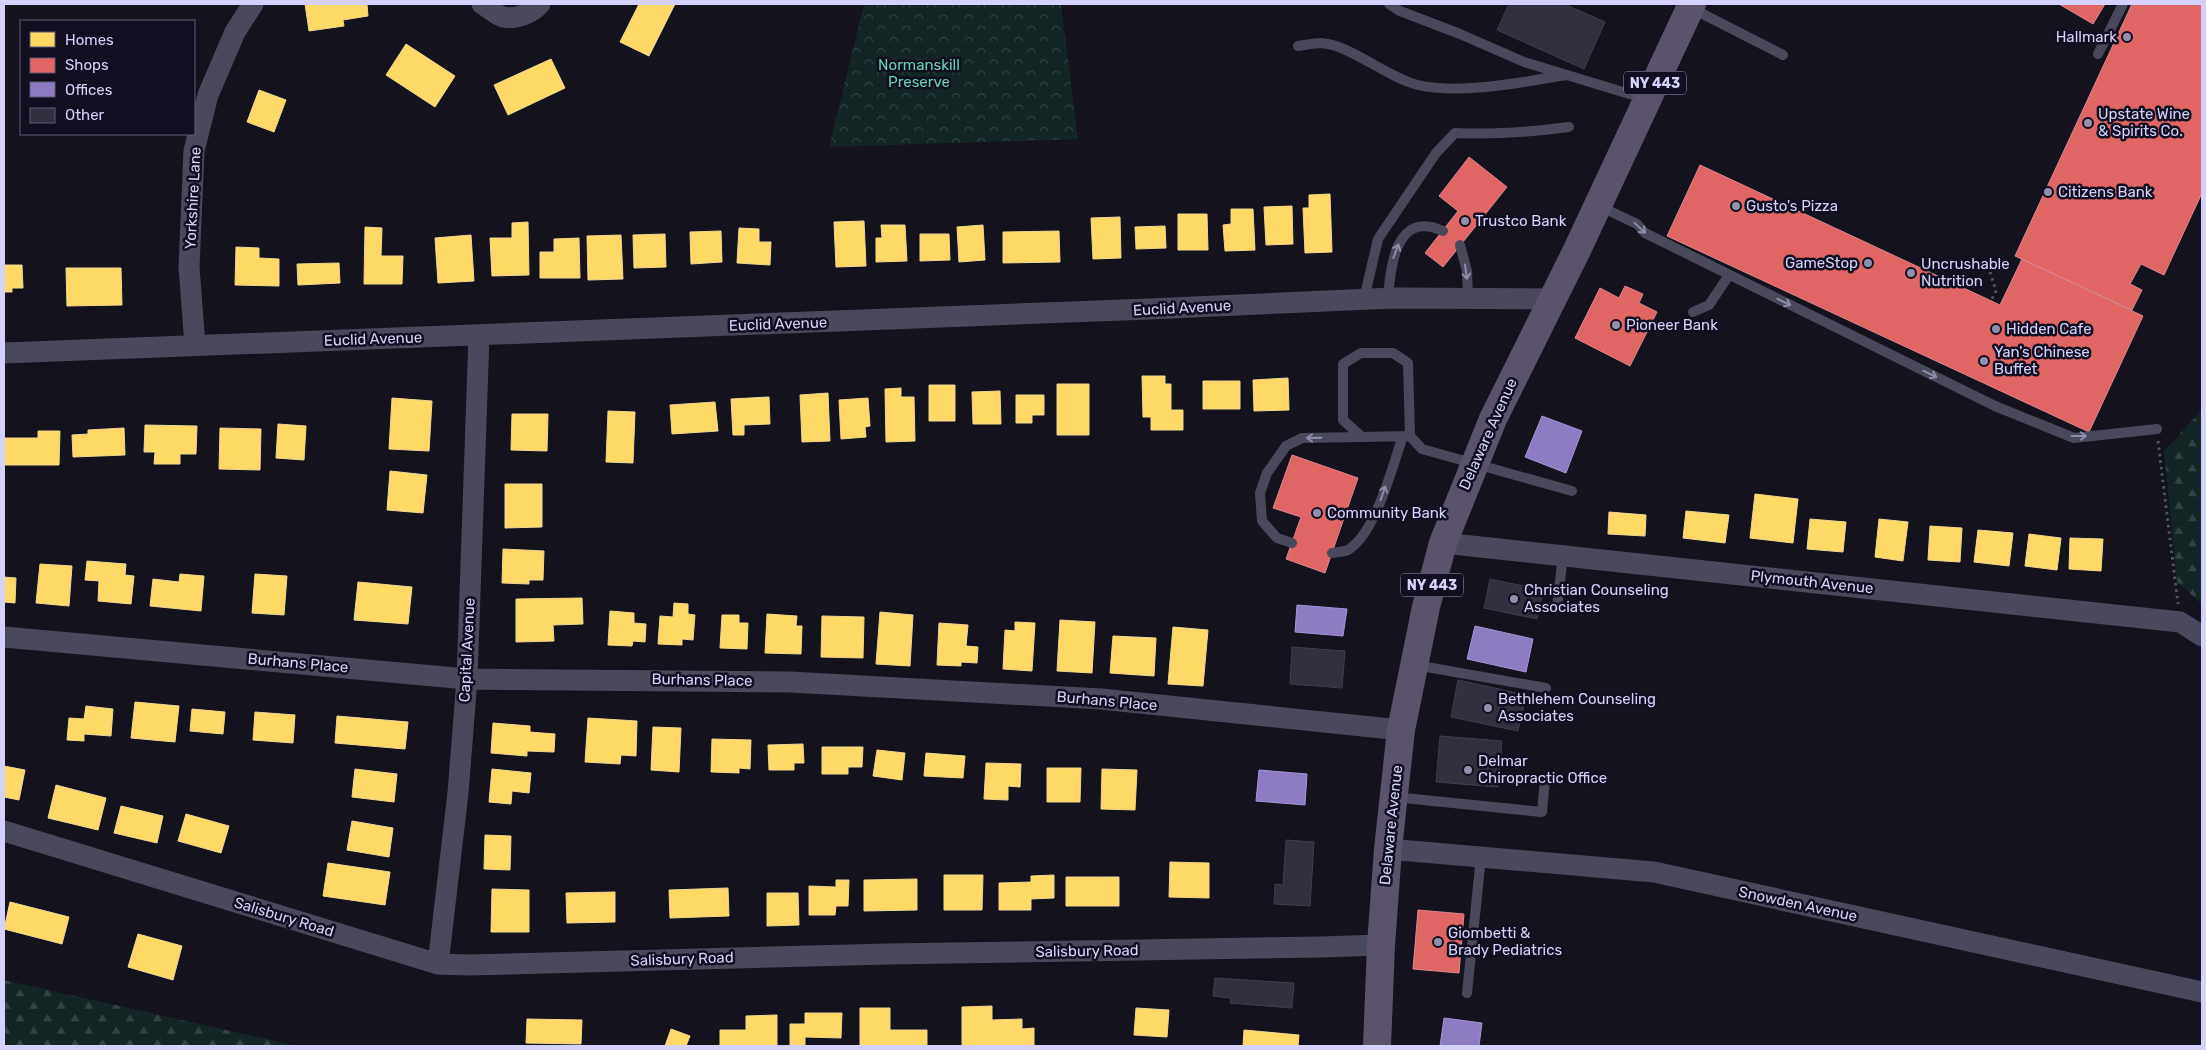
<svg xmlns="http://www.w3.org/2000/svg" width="2206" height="1050" font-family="Rubik,sans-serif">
<defs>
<pattern id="forest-firs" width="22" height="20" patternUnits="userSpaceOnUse" patternTransform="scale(1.25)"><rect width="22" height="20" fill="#132525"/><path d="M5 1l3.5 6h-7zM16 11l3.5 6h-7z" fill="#344446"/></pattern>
<pattern id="park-crowns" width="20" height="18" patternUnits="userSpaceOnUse" patternTransform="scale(1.25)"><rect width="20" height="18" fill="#132525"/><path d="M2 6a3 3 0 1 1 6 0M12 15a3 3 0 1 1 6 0" fill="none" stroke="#344446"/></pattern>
</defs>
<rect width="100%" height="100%" fill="#14121c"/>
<path fill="url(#forest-firs)" d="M 2202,410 L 2202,604 L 2177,582 L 2164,451 Z
M 4,980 L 297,1046 L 4,1046 Z"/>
<path fill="url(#park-crowns)" d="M 864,4 L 1061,4 L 1078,139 L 829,147 Z"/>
<path fill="#ffd966" stroke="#f2d792" d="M 305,4 L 367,4 L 368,16 L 343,20 L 344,26 L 309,31 Z
M 639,4 L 675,4 L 649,56 L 620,42 Z
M 406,44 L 455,76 L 435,107 L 386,75 Z
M 551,59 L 565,88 L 508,115 L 494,85 Z
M 259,90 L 286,100 L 274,132 L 247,122 Z
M 1330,194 L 1332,252 L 1305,253 L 1303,208 L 1309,208 L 1309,195 Z
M 1292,206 L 1293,244 L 1266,245 L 1264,207 Z
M 1231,209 L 1253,209 L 1255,250 L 1225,251 L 1223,225 L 1231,224 Z
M 1178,214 L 1207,214 L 1208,250 L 1178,250 Z
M 1120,217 L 1121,258 L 1093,259 L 1091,218 Z
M 864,221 L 866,266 L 836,267 L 834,222 Z
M 528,222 L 529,275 L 492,276 L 490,238 L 512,238 L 512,223 Z
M 881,225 L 905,225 L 907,261 L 876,262 L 876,238 L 882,238 Z
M 983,225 L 985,260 L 959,262 L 957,227 Z
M 1165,226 L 1166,248 L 1136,249 L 1135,227 Z
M 365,227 L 382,228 L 381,256 L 403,256 L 402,284 L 364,284 Z
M 739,228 L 759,229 L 759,242 L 771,242 L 770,265 L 737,263 Z
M 721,231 L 722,262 L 691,264 L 690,232 Z
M 1059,231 L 1060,262 L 1003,263 L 1003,232 Z
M 665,234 L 666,267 L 634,268 L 633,235 Z
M 920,234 L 949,234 L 950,260 L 920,261 Z
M 471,235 L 474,281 L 438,283 L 435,238 Z
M 621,235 L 623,279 L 588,280 L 587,236 Z
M 579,238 L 580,278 L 540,278 L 540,252 L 554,252 L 554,239 Z
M 236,247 L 259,248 L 259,258 L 279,259 L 279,286 L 235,285 Z
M 339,263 L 340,283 L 298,285 L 297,264 Z
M 5,265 L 22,265 L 23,288 L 12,288 L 12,292 L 4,292 Z
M 66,268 L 121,268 L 122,305 L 67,306 Z
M 1142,376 L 1165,376 L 1165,384 L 1171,384 L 1171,410 L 1183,410 L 1183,430 L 1151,430 L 1151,417 L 1143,417 Z
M 1288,378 L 1289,410 L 1254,411 L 1253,380 Z
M 1203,381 L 1240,381 L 1240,409 L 1203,409 Z
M 1057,384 L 1089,384 L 1089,435 L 1057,435 Z
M 929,385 L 955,385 L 955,421 L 929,421 Z
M 901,388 L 901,397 L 914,397 L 915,441 L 886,442 L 885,389 Z
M 1000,391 L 1001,424 L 973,424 L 972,392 Z
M 828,393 L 830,441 L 802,442 L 800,395 Z
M 1016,395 L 1044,395 L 1044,415 L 1032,415 L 1032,423 L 1016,423 Z
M 769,397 L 770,424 L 744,425 L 744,435 L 733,435 L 731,399 Z
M 392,398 L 432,401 L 429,451 L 389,449 Z
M 868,398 L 870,426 L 865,427 L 866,437 L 841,439 L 839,400 Z
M 715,402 L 718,431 L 672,434 L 670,405 Z
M 608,411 L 635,412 L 633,463 L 606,462 Z
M 512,414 L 548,414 L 547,451 L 511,450 Z
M 278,424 L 306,426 L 304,460 L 276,458 Z
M 145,425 L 197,426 L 196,454 L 180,454 L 180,464 L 154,464 L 155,452 L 144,452 Z
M 124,428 L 125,455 L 73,457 L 72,435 L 88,434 L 88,430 Z
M 220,428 L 261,429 L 260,470 L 219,469 Z
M 38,431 L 60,431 L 59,465 L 4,465 L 4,438 L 38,438 Z
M 390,471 L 427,475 L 423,513 L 387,510 Z
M 505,484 L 542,484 L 542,527 L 505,528 Z
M 1755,494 L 1798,499 L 1793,543 L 1750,538 Z
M 1686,511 L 1729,515 L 1725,543 L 1683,538 Z
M 1609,512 L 1646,515 L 1645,536 L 1608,534 Z
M 1810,519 L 1846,522 L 1843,552 L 1807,549 Z
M 1879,519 L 1908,522 L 1903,561 L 1875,557 Z
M 1930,526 L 1962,528 L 1960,562 L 1928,560 Z
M 1978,530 L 2013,533 L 2009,566 L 1974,562 Z
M 2029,534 L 2061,538 L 2057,570 L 2025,566 Z
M 2070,538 L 2103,539 L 2101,571 L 2069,569 Z
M 503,549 L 544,551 L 543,580 L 529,580 L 529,584 L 502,583 Z
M 87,561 L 126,564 L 125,575 L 134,576 L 131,604 L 98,601 L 99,581 L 85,580 Z
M 40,564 L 72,566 L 69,606 L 36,603 Z
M 4,568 L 4,577 L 16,578 L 15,603 L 4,602 Z
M 180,574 L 204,576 L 201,611 L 150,606 L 153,579 L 179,582 Z
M 255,574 L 287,576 L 284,615 L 252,613 Z
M 358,582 L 412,587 L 408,624 L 354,620 Z
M 582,598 L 583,624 L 553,625 L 554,641 L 516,642 L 516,599 Z
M 674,603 L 688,604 L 688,614 L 695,615 L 693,640 L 682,639 L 682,645 L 658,644 L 660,616 L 673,617 Z
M 610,611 L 634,613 L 634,623 L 646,624 L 645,642 L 633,641 L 632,646 L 608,645 Z
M 880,612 L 913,615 L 910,666 L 876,664 Z
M 767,614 L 797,616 L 796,626 L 802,626 L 801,654 L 765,653 Z
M 722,615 L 739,615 L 739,623 L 748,623 L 747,649 L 720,648 Z
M 822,616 L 864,617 L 863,658 L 821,657 Z
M 1060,620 L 1095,622 L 1092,673 L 1057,671 Z
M 1015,622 L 1035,623 L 1032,671 L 1003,669 L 1005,630 L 1015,631 Z
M 939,623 L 968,625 L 966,646 L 978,647 L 977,663 L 961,662 L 961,666 L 937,665 Z
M 1173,627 L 1208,630 L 1203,686 L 1168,684 Z
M 1113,636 L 1156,638 L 1154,676 L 1110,673 Z
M 135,702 L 179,706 L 175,742 L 131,738 Z
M 86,706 L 113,709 L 111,736 L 84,734 L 84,741 L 67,740 L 69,718 L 84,719 Z
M 192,709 L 225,712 L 223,734 L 190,731 Z
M 255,712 L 295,715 L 293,743 L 253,740 Z
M 337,716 L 408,722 L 405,749 L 335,743 Z
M 588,718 L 637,721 L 636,756 L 621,755 L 620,764 L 585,762 Z
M 493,723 L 530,726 L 530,732 L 555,734 L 554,752 L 527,751 L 527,756 L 491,753 Z
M 653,727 L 681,728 L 679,772 L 651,770 Z
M 712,739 L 751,740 L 750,769 L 739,768 L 739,773 L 711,772 Z
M 803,744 L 804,763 L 794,763 L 794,770 L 769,770 L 768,745 Z
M 822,747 L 863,747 L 862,767 L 848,767 L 848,774 L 822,774 Z
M 877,750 L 905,753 L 902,780 L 873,776 Z
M 926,753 L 965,756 L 963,778 L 924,776 Z
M 986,763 L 1021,764 L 1020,787 L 1008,786 L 1008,800 L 984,799 Z
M 4,766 L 25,770 L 19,800 L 4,797 Z
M 1047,768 L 1081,768 L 1080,802 L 1047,802 Z
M 355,769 L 397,774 L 394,802 L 352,797 Z
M 492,769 L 531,773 L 529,793 L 512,791 L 511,804 L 489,802 Z
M 1102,769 L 1137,770 L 1135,810 L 1101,809 Z
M 56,785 L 106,798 L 98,830 L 48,818 Z
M 121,806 L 163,816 L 157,843 L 114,833 Z
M 186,814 L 229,826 L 221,853 L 178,841 Z
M 352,821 L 393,828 L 389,857 L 347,850 Z
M 485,835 L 511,836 L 510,870 L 484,869 Z
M 1170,862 L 1209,863 L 1209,898 L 1169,897 Z
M 328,863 L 390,872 L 385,905 L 323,896 Z
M 944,875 L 983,875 L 982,910 L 944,910 Z
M 1054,875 L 1054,898 L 1031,899 L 1031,910 L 999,910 L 999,883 L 1031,882 L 1031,876 Z
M 1066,877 L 1119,877 L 1119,906 L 1066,906 Z
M 917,879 L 917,910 L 864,911 L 864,880 Z
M 836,880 L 849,880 L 848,906 L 836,906 L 835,915 L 809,915 L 809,886 L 836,887 Z
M 728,888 L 729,916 L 670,918 L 669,890 Z
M 492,889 L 529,890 L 529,932 L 491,932 Z
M 615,892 L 615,922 L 567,923 L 566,893 Z
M 767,893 L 798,893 L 799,925 L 767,926 Z
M 10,902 L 69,917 L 62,944 L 4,929 Z
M 138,934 L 182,946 L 173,980 L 128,967 Z
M 992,1006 L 992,1020 L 1022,1019 L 1022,1029 L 1034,1028 L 1034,1046 L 962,1046 L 962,1007 Z
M 860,1008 L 890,1008 L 890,1030 L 927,1030 L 927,1046 L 860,1046 Z
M 1136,1008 L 1169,1010 L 1167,1037 L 1134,1035 Z
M 805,1013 L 842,1013 L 841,1038 L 805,1037 L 805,1046 L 790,1046 L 790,1024 L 805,1024 Z
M 777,1015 L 777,1046 L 720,1046 L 720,1030 L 746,1030 L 746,1016 Z
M 527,1019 L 582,1020 L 581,1044 L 526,1043 Z
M 671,1029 L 690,1036 L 686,1046 L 665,1046 Z
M 1244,1030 L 1299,1035 L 1298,1046 L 1243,1046 Z"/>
<path fill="#e06666" stroke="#dc8692" d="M 2059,4 L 2105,4 L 2093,24 Z
M 2132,4 L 2202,4 L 2202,193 L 2164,275 L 2141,264 L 2130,284 L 2142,290 L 2132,310 L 2015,256 Z
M 1469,157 L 1507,187 L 1443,267 L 1425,253 L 1458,211 L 1439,196 Z
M 1700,165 L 2000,305 L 2022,259 L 2143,316 L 2089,432 L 1667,236 Z
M 1625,286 L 1643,294 L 1639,303 L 1657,312 L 1630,366 L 1575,338 L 1600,288 L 1619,298 Z
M 1292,455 L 1358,478 L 1325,573 L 1286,559 L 1301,517 L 1273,508 Z
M 1418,910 L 1464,914 L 1459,973 L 1413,969 Z"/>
<path fill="#8e7cc3" stroke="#a396d4" d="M 1542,416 L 1582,431 L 1566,473 L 1525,457 Z
M 1297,605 L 1347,609 L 1343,636 L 1295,632 Z
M 1475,626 L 1533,639 L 1526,672 L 1467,659 Z
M 1259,770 L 1307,774 L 1305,805 L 1256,801 Z
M 1444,1018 L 1482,1023 L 1479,1046 L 1440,1046 Z"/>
<path fill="#32303e" stroke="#403e4f" d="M 1509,4 L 1564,4 L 1605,22 L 1584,69 L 1497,30 Z
M 1490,579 L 1543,590 L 1537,619 L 1484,608 Z
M 1292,647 L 1345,651 L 1342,688 L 1290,684 Z
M 1458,680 L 1526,695 L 1518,731 L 1451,717 Z
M 1440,736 L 1502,741 L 1498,787 L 1436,782 Z
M 1286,840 L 1314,842 L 1310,906 L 1274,904 L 1275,884 L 1283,885 Z
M 1215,978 L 1294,983 L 1292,1008 L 1230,1003 L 1231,998 L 1213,996 Z"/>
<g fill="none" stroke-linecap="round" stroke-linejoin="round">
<path stroke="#4a5862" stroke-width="3" stroke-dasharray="2.5 4" stroke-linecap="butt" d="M 1990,272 L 1996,291 L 1991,301
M 2158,441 L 2178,604"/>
<path stroke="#49495b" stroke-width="10" d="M 1389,4 L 1400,11 L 1460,34 L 1524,62 L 1646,99
M 1691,8 L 1783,55
M 1298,46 C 1305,45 1314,43 1321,43 C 1351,45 1386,77 1418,85 C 1461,95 1523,82 1566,75
M 2098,54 L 2123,4
M 1599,206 L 1637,224 L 1645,233 L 1995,406 L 2074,438 L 2157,429
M 1460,245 L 1467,271 L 1468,300
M 1364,299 L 1378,239 L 1436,153 L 1455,133 C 1493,135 1531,132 1569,127
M 1388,299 C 1390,267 1396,209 1443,231
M 1693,312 L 1709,305 L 1729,275
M 1410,436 L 1408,363 L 1393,353 L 1361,353 L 1343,364 L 1343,420 L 1362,437 L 1410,436 L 1422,449 L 1572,491
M 1292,543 L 1277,538 L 1262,521 L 1260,493 L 1267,473 L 1286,446 L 1302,438 L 1362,437
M 1332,553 C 1337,552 1343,552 1348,550 C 1376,533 1392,467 1403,436
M 1557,607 L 1563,555
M 1415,665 L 1546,688
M 1394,797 L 1542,812 L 1545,780
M 1467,993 L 1481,857"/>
<path stroke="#49495b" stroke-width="21" d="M 482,4 C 488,7 496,15 503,17 C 516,20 532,13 540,4
M 195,345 L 189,267 L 194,151 L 208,95 L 235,32 L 253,4
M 4,353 L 1149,309 L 1393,298 L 1551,299
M 1443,543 L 2180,622 L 2202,636
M 4,637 L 467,679 L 790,682 L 1101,699 L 1401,730
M 4,831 L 438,964 L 469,965 L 888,954 L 1320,947 L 1381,945
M 1388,849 L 1654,872 L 2202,992
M 438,964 L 458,793 L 467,679 L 479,336"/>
<path stroke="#5b536c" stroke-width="28" d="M 1377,1046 L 1381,945 L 1388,849 L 1401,730 L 1426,607 L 1443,543 L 1493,419 L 1577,250 L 1692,4"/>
</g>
<defs><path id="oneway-shaft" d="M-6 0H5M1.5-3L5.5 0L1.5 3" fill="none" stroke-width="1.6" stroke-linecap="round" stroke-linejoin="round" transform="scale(1.25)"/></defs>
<g stroke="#8e8eaa">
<use href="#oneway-shaft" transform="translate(1640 228) rotate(43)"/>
<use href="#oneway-shaft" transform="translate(1396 251) rotate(-69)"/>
<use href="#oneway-shaft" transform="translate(1466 272) rotate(82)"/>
<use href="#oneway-shaft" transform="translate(1784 302) rotate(26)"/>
<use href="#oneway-shaft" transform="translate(1930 374) rotate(26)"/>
<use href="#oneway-shaft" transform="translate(2079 436)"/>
<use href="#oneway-shaft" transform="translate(1314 438) rotate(179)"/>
<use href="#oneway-shaft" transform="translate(1383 493) rotate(-71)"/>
</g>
<g fill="#918fac" stroke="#110f1f" stroke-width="2">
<circle cx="2127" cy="37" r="5"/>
<circle cx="2088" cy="123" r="5"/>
<circle cx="2048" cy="192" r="5"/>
<circle cx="1736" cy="206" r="5"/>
<circle cx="1465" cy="221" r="5"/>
<circle cx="1868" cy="263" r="5"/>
<circle cx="1911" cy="273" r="5"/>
<circle cx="1616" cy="325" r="5"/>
<circle cx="1996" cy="329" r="5"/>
<circle cx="1984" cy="361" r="5"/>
<circle cx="1317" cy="513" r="5"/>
<circle cx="1514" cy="599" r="5"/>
<circle cx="1488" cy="708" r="5"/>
<circle cx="1468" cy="770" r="5"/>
<circle cx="1438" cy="942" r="5"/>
</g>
<g text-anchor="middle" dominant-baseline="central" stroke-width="5" stroke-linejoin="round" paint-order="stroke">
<g fill="#110f1f" stroke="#9a98b8" stroke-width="1">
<rect x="1624" y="71.5" width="62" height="23" rx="4"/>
<rect x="1401" y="573.5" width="62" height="23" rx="4"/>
</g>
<g font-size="14" font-weight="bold" fill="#d4d2fa">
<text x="1655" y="83">NY 443</text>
<text x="1432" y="585">NY 443</text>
</g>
<g font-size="15" fill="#d4d2fa" stroke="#110f1f" text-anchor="start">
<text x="2117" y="37" text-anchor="end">Hallmark</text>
<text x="2098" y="114">Upstate Wine<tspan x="2098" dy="17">&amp; Spirits Co.</tspan></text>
<text x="2058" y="192">Citizens Bank</text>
<text x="1746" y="206">Gusto's Pizza</text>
<text x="1475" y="221">Trustco Bank</text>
<text x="1858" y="263" text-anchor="end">GameStop</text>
<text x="1921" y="264">Uncrushable<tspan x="1921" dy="17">Nutrition</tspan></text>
<text x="1626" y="325">Pioneer Bank</text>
<text x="2006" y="329">Hidden Cafe</text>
<text x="1994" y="352">Yan's Chinese<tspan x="1994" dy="17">Buffet</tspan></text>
<text x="1327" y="513">Community Bank</text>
<text x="1524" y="590">Christian Counseling<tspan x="1524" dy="17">Associates</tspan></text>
<text x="1498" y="699">Bethlehem Counseling<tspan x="1498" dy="17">Associates</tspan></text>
<text x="1478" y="761">Delmar<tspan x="1478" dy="17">Chiropractic Office</tspan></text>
<text x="1448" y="933">Giombetti &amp;<tspan x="1448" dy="17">Brady Pediatrics</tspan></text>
</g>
<g font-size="15" fill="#66d2b0" stroke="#110f1f">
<text x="919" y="65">Normanskill<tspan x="919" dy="17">Preserve</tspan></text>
</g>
<g font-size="15" fill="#d4d2fa" stroke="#110f1f">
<text transform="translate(193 198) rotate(-87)">Yorkshire Lane</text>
<text transform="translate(1182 308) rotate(-3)">Euclid Avenue</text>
<text transform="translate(778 324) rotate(-2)">Euclid Avenue</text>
<text transform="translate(373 339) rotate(-2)">Euclid Avenue</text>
<text transform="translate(1488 434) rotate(-66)">Delaware Avenue</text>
<text transform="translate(1812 582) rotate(6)">Plymouth Avenue</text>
<text transform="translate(467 650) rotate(-87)">Capital Avenue</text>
<text transform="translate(298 663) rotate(5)">Burhans Place</text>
<text transform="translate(702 680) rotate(1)">Burhans Place</text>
<text transform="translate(1107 701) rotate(5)">Burhans Place</text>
<text transform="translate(1391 825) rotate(-84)">Delaware Avenue</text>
<text transform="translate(1798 904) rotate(12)">Snowden Avenue</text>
<text transform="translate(284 917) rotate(17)">Salisbury Road</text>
<text transform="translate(1087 951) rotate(-1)">Salisbury Road</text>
<text transform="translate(682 959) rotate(-2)">Salisbury Road</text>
</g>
</g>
<rect width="2206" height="1050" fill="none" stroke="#d4d2fa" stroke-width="10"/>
<rect x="20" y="20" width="175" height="115" fill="#110f1f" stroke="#5f5d77"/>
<rect x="30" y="32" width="25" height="15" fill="#ffd966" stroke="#5f5d77"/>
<text x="65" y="45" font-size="15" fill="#d4d2fa">Homes</text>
<rect x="30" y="58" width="25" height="15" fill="#e06666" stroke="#5f5d77"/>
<text x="65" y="70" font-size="15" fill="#d4d2fa">Shops</text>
<rect x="30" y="82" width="25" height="15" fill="#8e7cc3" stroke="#5f5d77"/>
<text x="65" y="95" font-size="15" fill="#d4d2fa">Offices</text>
<rect x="30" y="108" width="25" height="15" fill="#32303e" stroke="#5f5d77"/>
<text x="65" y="120" font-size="15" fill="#d4d2fa">Other</text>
</svg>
